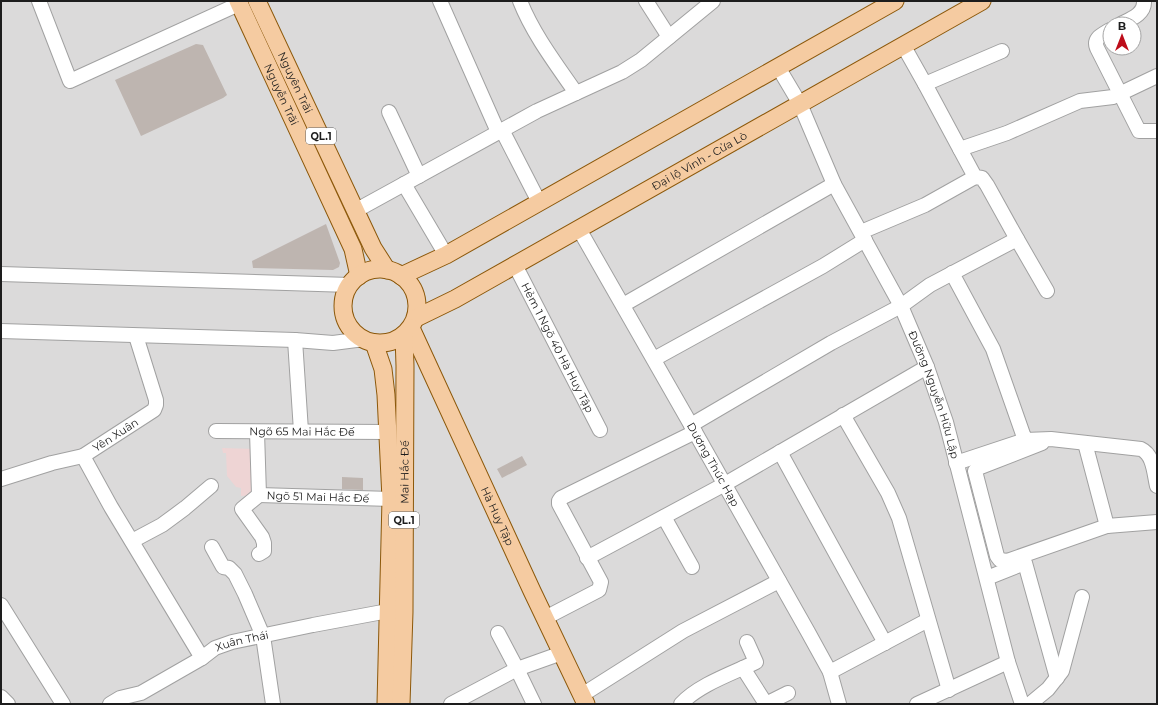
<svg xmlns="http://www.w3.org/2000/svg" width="1158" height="705" font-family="Montserrat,sans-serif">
<rect width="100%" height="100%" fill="#eeeae4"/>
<path fill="#dbdada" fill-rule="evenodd" d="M 1,1 L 1157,1 L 1157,704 L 1,704 ZM 1110,24 L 1134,24 L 1134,48 L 1110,48 Z"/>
<path fill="#eed4d4" d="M 222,448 L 255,449 L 255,495 L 241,496 L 241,488 L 236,487 L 227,476 L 226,453 L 223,453 Z"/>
<path fill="#beb5b0" d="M 196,44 L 203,45 L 227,95 L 223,98 L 141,136 L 115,80 Z
M 326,224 L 340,263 L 339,267 L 333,270 L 253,268 L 252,261 Z
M 522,456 L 527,465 L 502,478 L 497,469 Z
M 342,477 L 363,478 L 363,490 L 342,489 Z"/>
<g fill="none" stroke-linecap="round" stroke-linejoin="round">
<defs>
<g id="minor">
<path d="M 39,1 L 70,81 L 239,4"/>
<path d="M 440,1 L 498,132"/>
<path d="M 520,1 C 533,34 556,64 576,93"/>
<path d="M 646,1 L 669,37"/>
<path d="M 1121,24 C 1131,19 1145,14 1144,1"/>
<path d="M 1110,30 C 1102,35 1093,38 1097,48 L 1139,131 L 1157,131"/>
<path d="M 903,45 L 925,84 L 975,177 L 982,178 L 987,185 L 1017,239 L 1047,291"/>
<path id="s1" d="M 778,67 L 800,104 L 834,184 L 901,306 L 927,367 L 946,422 L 1008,662 L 1022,704"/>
<path d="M 925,84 L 1002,51"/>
<path d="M 389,112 L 419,176"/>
<path d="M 502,130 L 539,202"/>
<path d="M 960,149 L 1007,133 L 1080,101 L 1113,97 L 1157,76"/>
<path d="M 404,184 L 446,255"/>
<path d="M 355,211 L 537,111 L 622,72 L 641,60 L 713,1"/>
<path id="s2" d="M 579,229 L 695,432 L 808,632 L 830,672 L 839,704"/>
<path d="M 861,232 L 925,205 L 975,177"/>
<path id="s3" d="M 515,265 L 600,430"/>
<path d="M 952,273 L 993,349 L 1025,440 L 1051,439 L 1141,449 C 1154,455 1154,474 1157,486"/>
<path d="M 1,274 L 350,285"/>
<path d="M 623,305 L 834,184"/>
<path d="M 1,331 L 295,340 L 333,343 L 364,339"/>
<path d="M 295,340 L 301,431"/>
<path d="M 654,359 L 823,266 L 865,240"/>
<path d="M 843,415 L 888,493 L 899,518 L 949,690"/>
<path d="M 691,425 L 831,343 L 901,306 L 930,285 L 1017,239"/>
<path id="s4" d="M 216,431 L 388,432"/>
<path id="s5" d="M 257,432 L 259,495 L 391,499"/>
<path d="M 1042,443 L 978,468 L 975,471 L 997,556 L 1000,560 L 1007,561 L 1107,526 L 1157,522"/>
<path d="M 1085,443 L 1107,526"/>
<path d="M 780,452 L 885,643"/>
<path d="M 83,456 L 111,507 L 202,658"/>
<path d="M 956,463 L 1025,440"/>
<path id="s6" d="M 1,479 L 52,463 L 83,456 L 154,410 L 156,405 L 156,400 L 136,336"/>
<path d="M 664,517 L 692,567"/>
<path d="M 132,541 L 162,525 L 185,508 L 211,486"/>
<path d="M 212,547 L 223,567 L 229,568 L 235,574 L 245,594 L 263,636 L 273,704"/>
<path d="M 259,554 L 264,551 L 264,543 L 262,537 L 242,509 L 259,495"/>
<path d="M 587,558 L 725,484 L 927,367"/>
<path d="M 1025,563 L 1057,678"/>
<path d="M 987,578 L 1022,564"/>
<path d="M 1,605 L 63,704"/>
<path d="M 545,618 L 599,590 L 601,582 L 559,504 L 559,501 L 561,498 L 695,432"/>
<path d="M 498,633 L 517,669 L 534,704"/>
<path d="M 743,668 L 766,704 L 788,693"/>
<path d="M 830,672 L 928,620"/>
<path d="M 582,695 L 683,631 L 779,581"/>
<path d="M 1,697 L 8,704"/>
<path id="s7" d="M 110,704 L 120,698 L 141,693 L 202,658 L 215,648 L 232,642 L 313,625 L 388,611"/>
<path d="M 451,704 L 517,669 L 562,653"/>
<path d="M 681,704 C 698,685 733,673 756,662 L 747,642"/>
<path d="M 917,704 L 1008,662"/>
<path d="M 1030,704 L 1048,689 L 1062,671 L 1082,597"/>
</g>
<g id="major">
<path id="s8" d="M 238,1 L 353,249 L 359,276"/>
<path id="s9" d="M 257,1 L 373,248 L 387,270"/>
<circle cx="380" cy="306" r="37"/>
<path d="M 401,276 L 446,255 L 895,1"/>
<path id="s10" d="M 416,318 L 455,299 L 982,1"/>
<path id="s11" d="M 411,328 L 532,591 L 586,704"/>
<path d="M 374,343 L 383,369 L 386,395 L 391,499 L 386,704"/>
<path id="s12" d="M 401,704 L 404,612 L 405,366 L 404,335"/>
</g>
</defs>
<use href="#minor" stroke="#a1a1a1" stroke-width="16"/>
<use href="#major" stroke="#8c580a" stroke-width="19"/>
<use href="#minor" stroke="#fff" stroke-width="14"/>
<use href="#major" stroke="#f5cba1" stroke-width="17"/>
</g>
<g text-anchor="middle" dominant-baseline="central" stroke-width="3" stroke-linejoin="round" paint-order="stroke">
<g fill="#fff" stroke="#616161" stroke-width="1">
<rect x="306" y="128" width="30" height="16" rx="3"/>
<rect x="389" y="512" width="30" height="16" rx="3"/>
</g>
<g font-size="10" font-weight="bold" fill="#1d1d1d">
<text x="321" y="136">QL.1</text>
<text x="404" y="520">QL.1</text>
</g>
<g font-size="11" fill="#1d1d1d" stroke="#fff">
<text stroke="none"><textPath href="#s9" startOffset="90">Nguyên Trãi</textPath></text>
<text stroke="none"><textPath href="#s8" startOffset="103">Nguyễn Trãi</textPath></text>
<text stroke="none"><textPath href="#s10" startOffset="324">Đại lộ Vinh - Cửa Lò</textPath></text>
<text stroke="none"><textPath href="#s3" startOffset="93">Hẻm 1 Ngõ 40 Hà Huy Tập</textPath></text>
<text stroke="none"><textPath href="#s1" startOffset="364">Đường Nguyễn Hữu Lập</textPath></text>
<text stroke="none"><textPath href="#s4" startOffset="86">Ngõ 65 Mai Hắc Đế</textPath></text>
<text stroke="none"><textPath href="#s6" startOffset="124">Yên Xuân</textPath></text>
<text stroke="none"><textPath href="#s2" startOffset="271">Dương Thúc Hạp</textPath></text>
<text stroke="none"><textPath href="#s12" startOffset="232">Mai Hắc Đế</textPath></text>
<text stroke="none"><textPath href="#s5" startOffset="122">Ngõ 51 Mai Hắc Đế</textPath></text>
<text stroke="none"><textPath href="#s11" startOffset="207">Hà Huy Tập</textPath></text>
<text stroke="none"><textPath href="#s7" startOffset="148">Xuân Thái</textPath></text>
</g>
</g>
<rect width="1158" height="705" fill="none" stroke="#1d1d1d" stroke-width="4"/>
<g transform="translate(1122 36)"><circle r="19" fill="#ffffff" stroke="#a5a5a5"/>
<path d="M0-3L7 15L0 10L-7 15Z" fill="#bd0d1a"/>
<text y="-6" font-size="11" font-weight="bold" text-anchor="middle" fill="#1d1d1d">B</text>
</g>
</svg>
